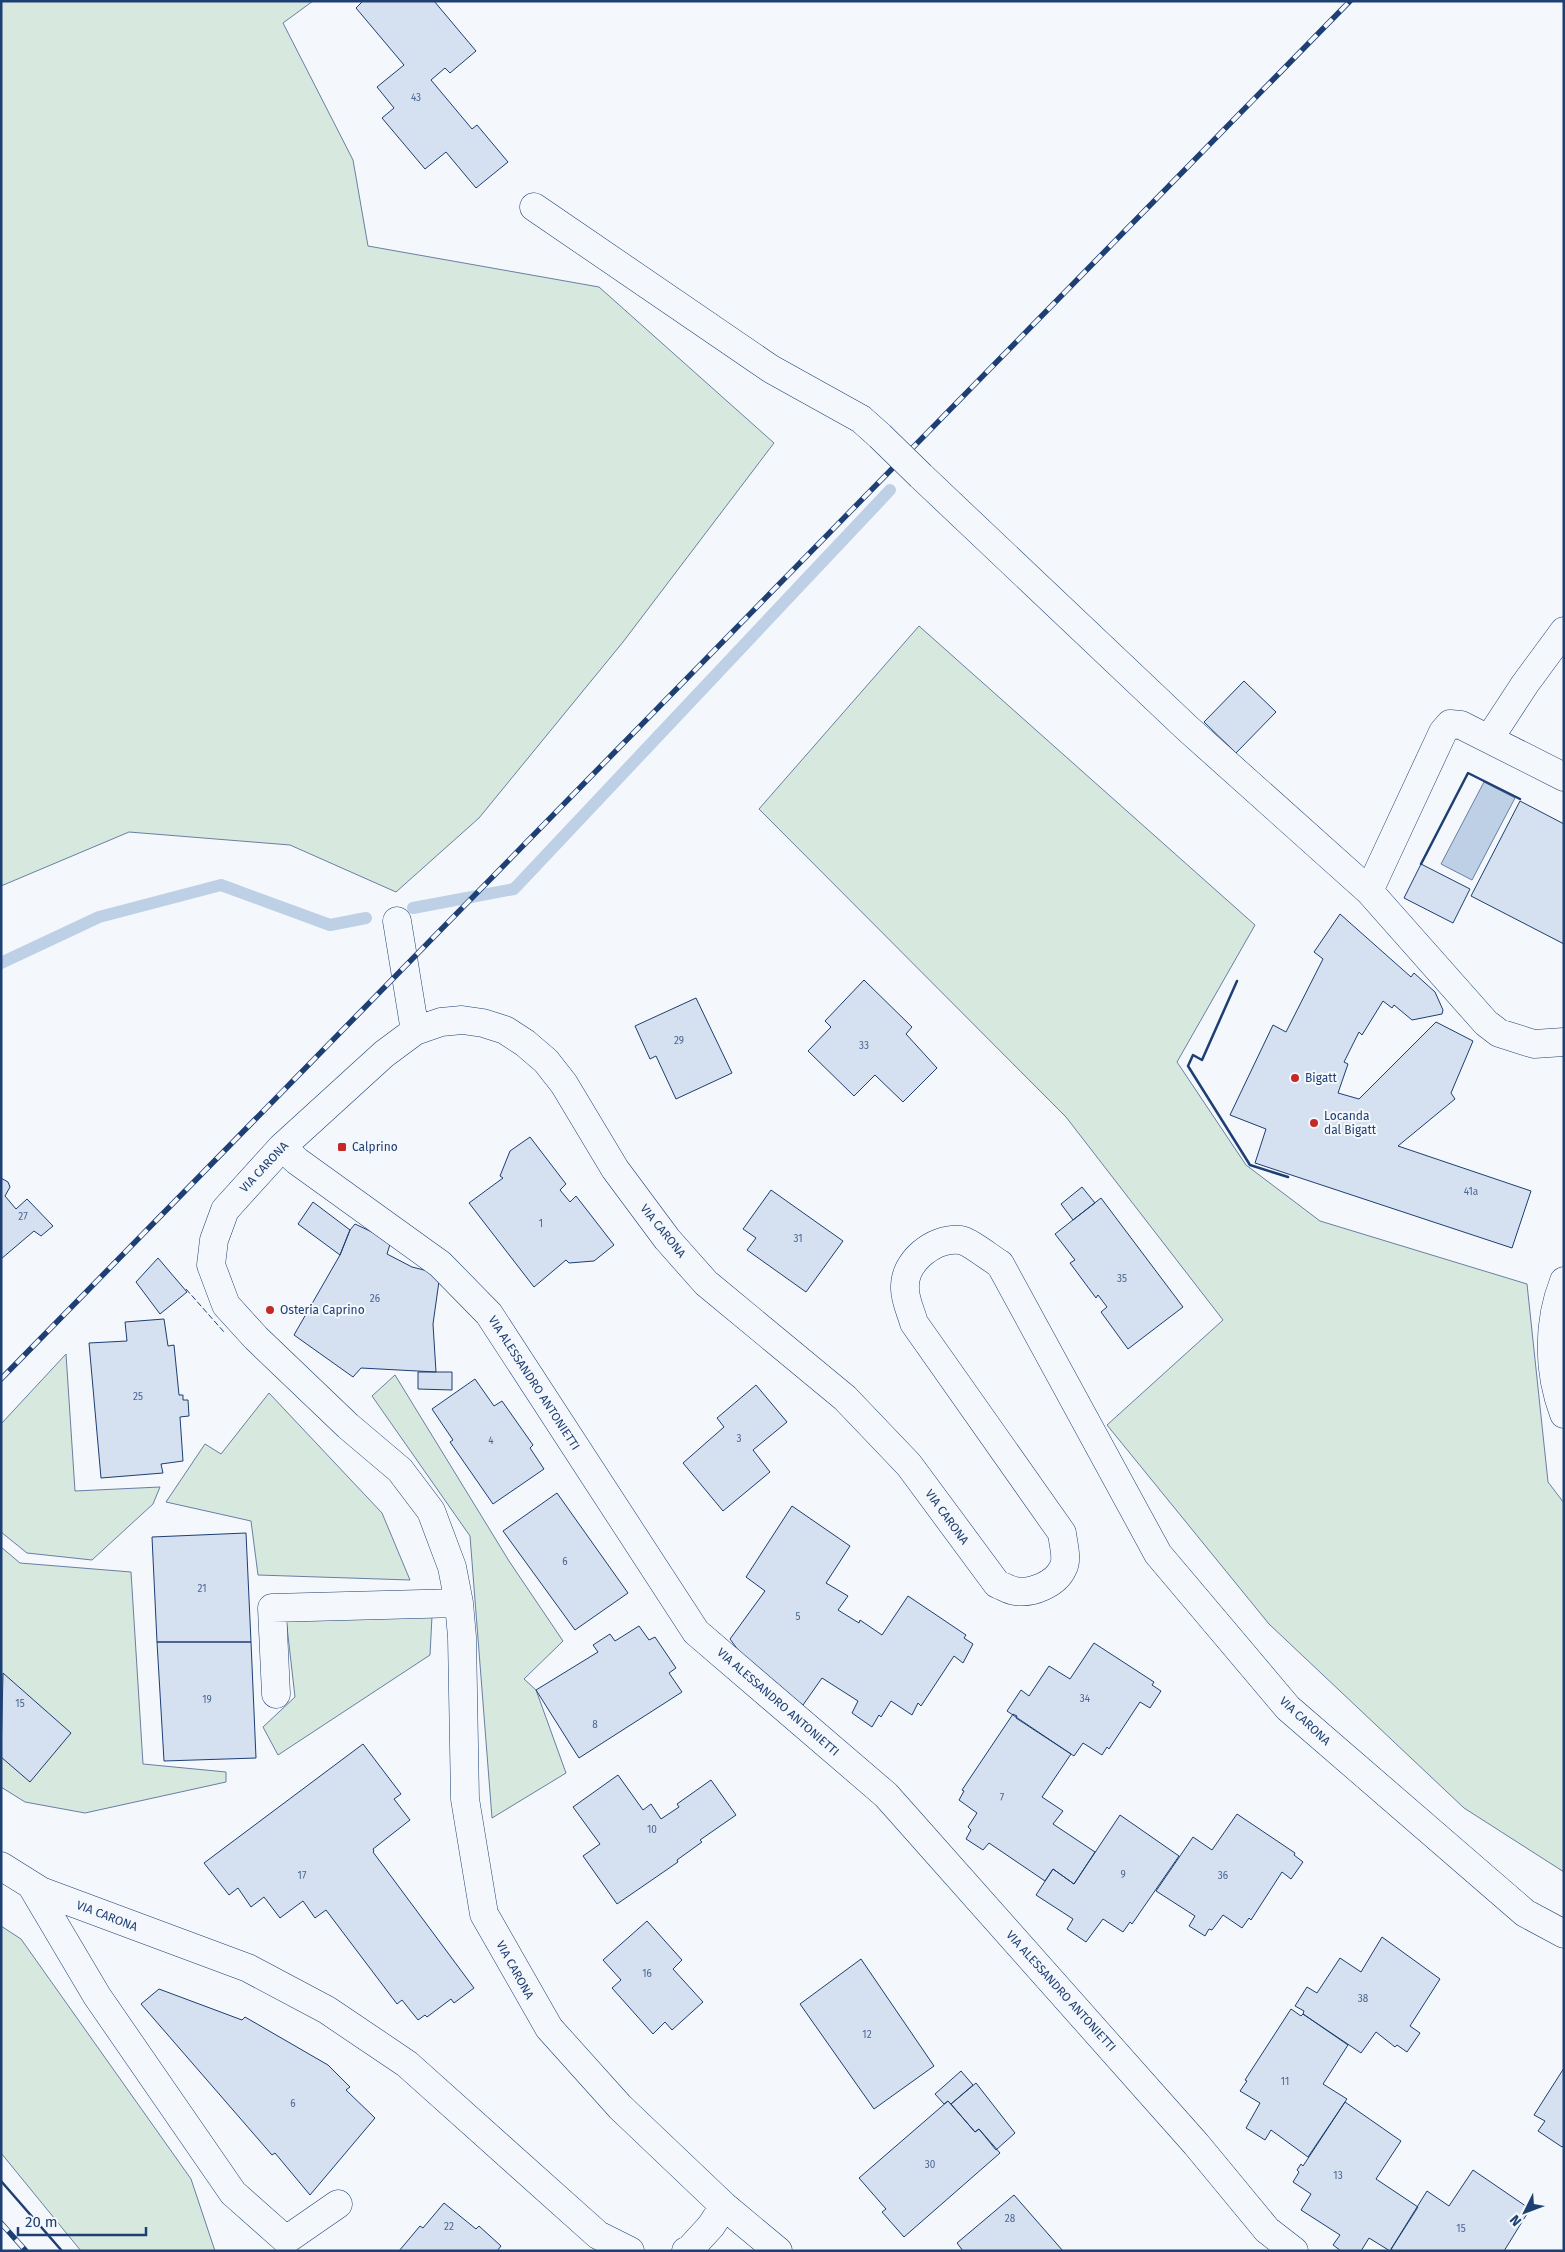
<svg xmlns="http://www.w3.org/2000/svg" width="1565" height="2252" font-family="'Fira Sans',sans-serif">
<rect width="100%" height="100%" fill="#f4f7fb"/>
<path fill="#d7e8df" stroke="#687fa3" d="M 1,1 L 313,1 L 283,23 L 353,160 L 368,246 L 599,287 L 774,443 L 623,642 L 479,818 L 396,892 L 290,845 L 129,832 L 1,886 Z
M 919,626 L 1255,925 L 1177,1062 L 1246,1165 L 1320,1221 L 1527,1284 L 1548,1482 L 1564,1503 L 1564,1872 L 1464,1808 L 1269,1624 L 1107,1425 L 1223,1320 L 1066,1117 L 759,809 Z
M 66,1354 L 75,1491 L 160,1487 L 153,1504 L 92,1560 L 27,1553 L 1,1532 L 1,1424 Z
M 395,1375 L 509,1561 L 563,1641 L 524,1679 L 536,1690 L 566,1773 L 492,1818 L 470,1536 L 372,1396 Z
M 269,1393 L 382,1513 L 410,1580 L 258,1575 L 251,1521 L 166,1502 L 205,1444 L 221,1454 Z
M 1,1547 L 20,1563 L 131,1572 L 143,1764 L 226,1772 L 226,1782 L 85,1813 L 25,1802 L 1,1787 Z
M 432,1616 L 430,1655 L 278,1755 L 263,1727 L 295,1697 L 286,1618 Z
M 1,1926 L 21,1939 L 191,2179 L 215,2251 L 81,2251 L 1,2153 Z"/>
<path fill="#bed0e5" stroke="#687fa3" d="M 1484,782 L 1515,798 L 1472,880 L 1441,864 Z"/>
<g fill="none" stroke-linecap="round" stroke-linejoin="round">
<path stroke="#bed0e5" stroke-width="12" d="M 413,908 L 514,889 L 890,490
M 1,963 L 99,917 L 221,885 L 330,925 L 366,918"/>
</g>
<path fill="#d5e0f0" stroke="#1d3f73" d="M 363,1 L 434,1 L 476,51 L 450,73 L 445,68 L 431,80 L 472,129 L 477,125 L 508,162 L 476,188 L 446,152 L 425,169 L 382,118 L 394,108 L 377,87 L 404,65 L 356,8 Z
M 1244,681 L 1276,712 L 1236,753 L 1204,722 Z
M 1520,801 L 1564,824 L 1564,944 L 1471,896 Z
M 1421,864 L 1470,889 L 1453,923 L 1404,898 Z
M 1340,914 L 1411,977 L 1414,973 L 1435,992 L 1443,1010 L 1442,1014 L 1412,1020 L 1394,1005 L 1392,1008 L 1383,1001 L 1362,1035 L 1359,1032 L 1344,1062 L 1348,1064 L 1338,1093 L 1359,1099 L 1436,1022 L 1473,1041 L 1451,1093 L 1455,1099 L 1398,1146 L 1531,1191 L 1512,1248 L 1255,1163 L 1266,1129 L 1230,1115 L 1273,1025 L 1286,1032 L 1323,959 L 1314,952 Z
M 864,980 L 912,1027 L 906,1034 L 937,1068 L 903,1102 L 875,1075 L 854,1096 L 808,1051 L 831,1027 L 825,1021 Z
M 696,998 L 732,1073 L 676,1099 L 656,1056 L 650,1059 L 635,1026 Z
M 530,1137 L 566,1184 L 560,1190 L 570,1202 L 576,1196 L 614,1245 L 594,1261 L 569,1263 L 566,1260 L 534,1287 L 469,1203 L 503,1178 L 500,1176 L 510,1151 Z
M 1,1178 L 8,1182 L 10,1187 L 5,1196 L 16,1209 L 27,1199 L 53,1226 L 41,1236 L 34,1231 L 1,1259 Z
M 1082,1187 L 1095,1203 L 1073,1220 L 1061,1204 Z
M 771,1190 L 843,1241 L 806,1292 L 747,1250 L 756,1238 L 743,1229 Z
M 1101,1198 L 1183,1307 L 1128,1349 L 1101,1312 L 1107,1307 L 1098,1295 L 1096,1298 L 1070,1263 L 1075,1260 L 1055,1234 Z
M 313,1202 L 350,1230 L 340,1255 L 298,1224 Z
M 355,1224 L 391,1241 L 387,1254 L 412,1267 L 440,1274 L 433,1324 L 436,1372 L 361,1368 L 353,1377 L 294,1335 L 340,1255 L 350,1230 Z
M 158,1258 L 187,1292 L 160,1314 L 136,1282 Z
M 164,1319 L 168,1346 L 174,1345 L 179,1395 L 183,1395 L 183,1400 L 188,1400 L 189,1416 L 180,1417 L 183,1461 L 161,1464 L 163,1473 L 101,1478 L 89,1343 L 127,1341 L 125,1322 Z
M 418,1372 L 452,1372 L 452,1390 L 418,1389 Z
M 475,1379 L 494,1406 L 502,1401 L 533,1445 L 530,1448 L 544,1469 L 493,1504 L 450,1442 L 453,1440 L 432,1409 Z
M 756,1385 L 787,1422 L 753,1450 L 770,1472 L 723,1511 L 683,1463 L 724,1427 L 717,1418 Z
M 557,1493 L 628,1593 L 575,1630 L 503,1531 Z
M 792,1506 L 850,1546 L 826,1583 L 848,1596 L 838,1610 L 859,1623 L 860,1620 L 882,1635 L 908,1596 L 966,1635 L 964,1638 L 973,1644 L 963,1663 L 954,1656 L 921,1706 L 918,1703 L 912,1715 L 891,1701 L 881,1717 L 879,1715 L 872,1727 L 852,1713 L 858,1701 L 822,1678 L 803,1705 L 754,1672 L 730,1639 L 765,1591 L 746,1577 Z
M 246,1533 L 251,1642 L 157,1642 L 152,1537 Z
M 639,1626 L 649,1640 L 655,1637 L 676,1668 L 669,1673 L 682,1692 L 579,1758 L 536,1690 L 598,1652 L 593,1645 L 610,1634 L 615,1641 Z
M 157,1642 L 251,1642 L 256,1758 L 164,1761 Z
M 1094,1643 L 1154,1682 L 1152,1685 L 1161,1691 L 1150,1708 L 1140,1702 L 1109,1749 L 1107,1747 L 1102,1755 L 1083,1743 L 1074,1756 L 1007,1711 L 1021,1690 L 1029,1696 L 1049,1666 L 1070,1679 Z
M 3,1673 L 71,1733 L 30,1782 L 1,1757 Z
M 1013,1714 L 1017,1716 L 1016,1718 L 1071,1754 L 1042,1797 L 1063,1811 L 1053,1824 L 1095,1852 L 1074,1884 L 1053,1869 L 1045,1881 L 989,1843 L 983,1850 L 966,1839 L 971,1830 L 968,1827 L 977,1813 L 959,1800 L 964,1791 L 962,1790 Z
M 363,1744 L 401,1794 L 394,1799 L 410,1820 L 373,1849 L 374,1851 L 373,1852 L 474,1988 L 454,2003 L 451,1999 L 427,2017 L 425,2015 L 418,2020 L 402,2000 L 397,2004 L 326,1910 L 315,1918 L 303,1901 L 280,1918 L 264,1897 L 251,1907 L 238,1888 L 229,1895 L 204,1863 Z
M 618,1775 L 643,1810 L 651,1804 L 661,1819 L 679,1807 L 677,1804 L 711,1780 L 736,1815 L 700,1840 L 702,1842 L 677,1860 L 678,1862 L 617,1904 L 583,1856 L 600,1844 L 573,1807 Z
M 1237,1814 L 1295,1853 L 1294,1855 L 1303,1862 L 1291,1879 L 1282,1872 L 1251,1920 L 1249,1918 L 1242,1928 L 1223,1915 L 1212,1930 L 1209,1929 L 1205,1936 L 1189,1926 L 1195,1916 L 1156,1891 L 1193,1837 L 1212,1850 Z
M 1120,1815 L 1179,1856 L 1132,1924 L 1130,1922 L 1123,1932 L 1103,1919 L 1086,1942 L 1067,1929 L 1073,1919 L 1036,1895 L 1053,1869 L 1074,1884 Z
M 647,1921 L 682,1960 L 673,1969 L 703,2002 L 672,2030 L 665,2022 L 653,2034 L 612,1988 L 621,1980 L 603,1960 Z
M 1382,1937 L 1440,1979 L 1410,2026 L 1420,2033 L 1407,2052 L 1397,2045 L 1395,2047 L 1376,2032 L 1361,2053 L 1303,2014 L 1304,2011 L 1295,2006 L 1307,1987 L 1317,1993 L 1340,1958 L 1361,1972 Z
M 861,1959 L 934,2066 L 874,2109 L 800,2004 Z
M 159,1989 L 242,2020 L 245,2017 L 328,2065 L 350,2087 L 346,2090 L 375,2118 L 310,2195 L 275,2153 L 272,2155 L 141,2004 Z
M 1291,2009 L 1301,2016 L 1303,2014 L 1348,2045 L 1323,2084 L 1347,2099 L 1308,2157 L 1271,2130 L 1265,2140 L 1246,2128 L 1260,2103 L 1240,2091 L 1247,2081 L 1245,2080 Z
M 1564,2068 L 1564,2145 L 1562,2147 L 1538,2131 L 1545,2121 L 1534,2115 Z
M 961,2071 L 973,2085 L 951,2104 L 948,2101 L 944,2104 L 935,2094 Z
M 976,2083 L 1015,2133 L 996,2150 L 979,2129 L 975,2132 L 951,2104 Z
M 948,2101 L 975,2132 L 979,2129 L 1000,2153 L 904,2237 L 882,2212 L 886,2209 L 859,2178 Z
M 1345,2102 L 1401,2141 L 1376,2179 L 1418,2207 L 1390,2251 L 1369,2238 L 1361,2251 L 1341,2251 L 1333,2245 L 1340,2235 L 1301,2210 L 1311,2194 L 1293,2182 L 1299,2172 L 1297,2170 L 1301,2164 L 1303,2166 Z
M 1473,2170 L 1530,2209 L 1504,2251 L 1394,2251 L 1391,2249 L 1427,2191 L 1449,2206 Z
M 1014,2195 L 1063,2251 L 963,2251 L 957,2243 Z
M 444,2203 L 476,2229 L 479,2226 L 501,2246 L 497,2251 L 399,2251 L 420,2226 L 423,2228 Z"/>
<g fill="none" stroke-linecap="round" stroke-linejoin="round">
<defs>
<path id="minor" d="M 534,207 L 771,369 L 861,419 L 880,436
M 921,476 L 1187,728 L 1369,891 L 1486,1023 L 1499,1033 L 1534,1044 L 1564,1042
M 1489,739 L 1525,684 L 1564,631
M 1369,891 L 1443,732 L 1450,724 L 1461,725 L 1564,777
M 397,921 L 415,1031
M 282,1147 L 297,1161 L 440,1264 L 489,1314 L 696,1632 L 886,1795 L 1196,2144 L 1267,2230 L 1294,2251
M 1564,1281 C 1547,1324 1548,1372 1564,1414
M 276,1694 L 272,1608 L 459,1603
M 1,1866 L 41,1891 L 248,1968 L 327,2010 L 407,2064 L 598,2235 L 630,2251
M 33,1888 L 97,1996 L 233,2193 L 286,2240 L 338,2204
M 686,2251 L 690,2249 L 711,2226 L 724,2206
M 778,2251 L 724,2206 L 620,2107 L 549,2028 L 484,1914 L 465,1799 L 462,1637 L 459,1603 L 452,1567 L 431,1511 L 400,1470 L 348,1426 L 256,1338 L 226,1305 L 211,1265 L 214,1240 L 225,1210 L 282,1147 L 384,1054 L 415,1031 L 441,1022 L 462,1020 L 483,1023 L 505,1030 L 525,1043 L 546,1061 L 564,1084 L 615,1169 L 667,1239 L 706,1283 L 845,1398 L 909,1465 L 997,1584 C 1003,1586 1009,1590 1015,1591 C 1032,1594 1056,1584 1063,1568 C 1068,1559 1063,1543 1062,1533 L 914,1323 C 911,1312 905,1300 905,1289 C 903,1262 934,1237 960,1240 C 969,1241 990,1258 1000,1264 L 1158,1554 L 1288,1708 L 1525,1913 L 1564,1934"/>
</defs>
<use href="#minor" stroke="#1d3f73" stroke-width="29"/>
<use href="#minor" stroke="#f4f7fb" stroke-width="28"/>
<defs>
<path id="rail" d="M 1,1379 L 1350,1
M 1,2223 L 26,2251"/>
</defs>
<use href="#rail" stroke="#1d3f73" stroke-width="5.5"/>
<use href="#rail" stroke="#f4f7fb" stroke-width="4" stroke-dasharray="11" stroke-linecap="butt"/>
<defs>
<path id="minor-bridge" d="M 880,436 L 921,476"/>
</defs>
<use href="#minor-bridge" stroke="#1d3f73" stroke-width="29" stroke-linecap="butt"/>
<use href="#minor-bridge" stroke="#f4f7fb" stroke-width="28"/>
<path stroke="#1d3f73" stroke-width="1" stroke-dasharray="6 2.5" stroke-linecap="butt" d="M 186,1289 L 224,1332"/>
<path stroke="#1d3f73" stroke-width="2.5" d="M 1421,864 L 1468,773 L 1520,799
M 1237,981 L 1202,1060 L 1193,1055 L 1188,1066 L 1250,1165 L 1288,1177
M 1,2181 L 62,2251"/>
</g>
<g fill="#c62828" stroke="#f4f7fb" stroke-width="2">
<circle cx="1295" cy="1078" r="5"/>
<circle cx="1314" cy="1123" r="5"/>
<rect x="337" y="1142" width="10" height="10" rx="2.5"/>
<circle cx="270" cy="1310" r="5"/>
</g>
<g text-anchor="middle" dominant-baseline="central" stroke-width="4" stroke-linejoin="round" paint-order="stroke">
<g font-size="10" fill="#4b6792">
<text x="416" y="98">43</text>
<text x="679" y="1041">29</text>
<text x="864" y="1046">33</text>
<text x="1471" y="1192">41a</text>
<text x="23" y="1217">27</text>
<text x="541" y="1224">1</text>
<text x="798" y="1239">31</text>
<text x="1122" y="1279">35</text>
<text x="375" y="1299">26</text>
<text x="138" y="1397">25</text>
<text x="739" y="1439">3</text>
<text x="491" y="1441">4</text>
<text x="565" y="1562">6</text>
<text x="202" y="1589">21</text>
<text x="798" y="1617">5</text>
<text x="1085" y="1699">34</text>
<text x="207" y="1700">19</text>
<text x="20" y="1704">15</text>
<text x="595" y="1725">8</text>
<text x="1002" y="1798">7</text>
<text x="652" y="1830">10</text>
<text x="1123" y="1875">9</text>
<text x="302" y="1876">17</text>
<text x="1223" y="1876">36</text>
<text x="647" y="1974">16</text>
<text x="1363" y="1999">38</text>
<text x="867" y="2035">12</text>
<text x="1285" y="2082">11</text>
<text x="293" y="2104">6</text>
<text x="930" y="2165">30</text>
<text x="1338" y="2176">13</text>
<text x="1010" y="2219">28</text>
<text x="449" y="2227">22</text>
<text x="1461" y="2229">15</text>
</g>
<g font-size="12" fill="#1d3f73" stroke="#f4f7fb" text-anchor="start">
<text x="1305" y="1078">Bigatt</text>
<text x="1324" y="1116">Locanda<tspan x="1324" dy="14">dal Bigatt</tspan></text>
<text x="352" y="1147">Calprino</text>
<text x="280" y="1310">Osteria Caprino</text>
</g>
<g font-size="12" fill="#1d3f73" stroke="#f4f7fb">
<text transform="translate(264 1167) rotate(-47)">VIA CARONA</text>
<text transform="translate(663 1231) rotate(51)">VIA CARONA</text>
<text transform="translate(534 1383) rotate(57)">VIA ALESSANDRO ANTONIETTI</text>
<text transform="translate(947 1517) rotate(54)">VIA CARONA</text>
<text transform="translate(778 1702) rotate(41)">VIA ALESSANDRO ANTONIETTI</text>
<text transform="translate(1305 1721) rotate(43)">VIA CARONA</text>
<text transform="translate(107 1916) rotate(21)">VIA CARONA</text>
<text transform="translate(515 1970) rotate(61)">VIA CARONA</text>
<text transform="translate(1061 1991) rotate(48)">VIA ALESSANDRO ANTONIETTI</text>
</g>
</g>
<rect width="1565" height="2252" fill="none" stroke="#1d3f73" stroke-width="5"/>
<g transform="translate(1525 2212) rotate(228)" stroke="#f4f7fb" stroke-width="4" paint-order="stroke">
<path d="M0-4L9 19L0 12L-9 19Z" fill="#1d3f73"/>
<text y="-8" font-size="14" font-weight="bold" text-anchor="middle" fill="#1d3f73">N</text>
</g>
<path d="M18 2227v8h128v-8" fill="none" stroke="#1d3f73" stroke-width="2.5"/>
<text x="25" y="2227" font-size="15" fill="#1d3f73" stroke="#f4f7fb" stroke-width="4" paint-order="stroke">20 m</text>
</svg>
